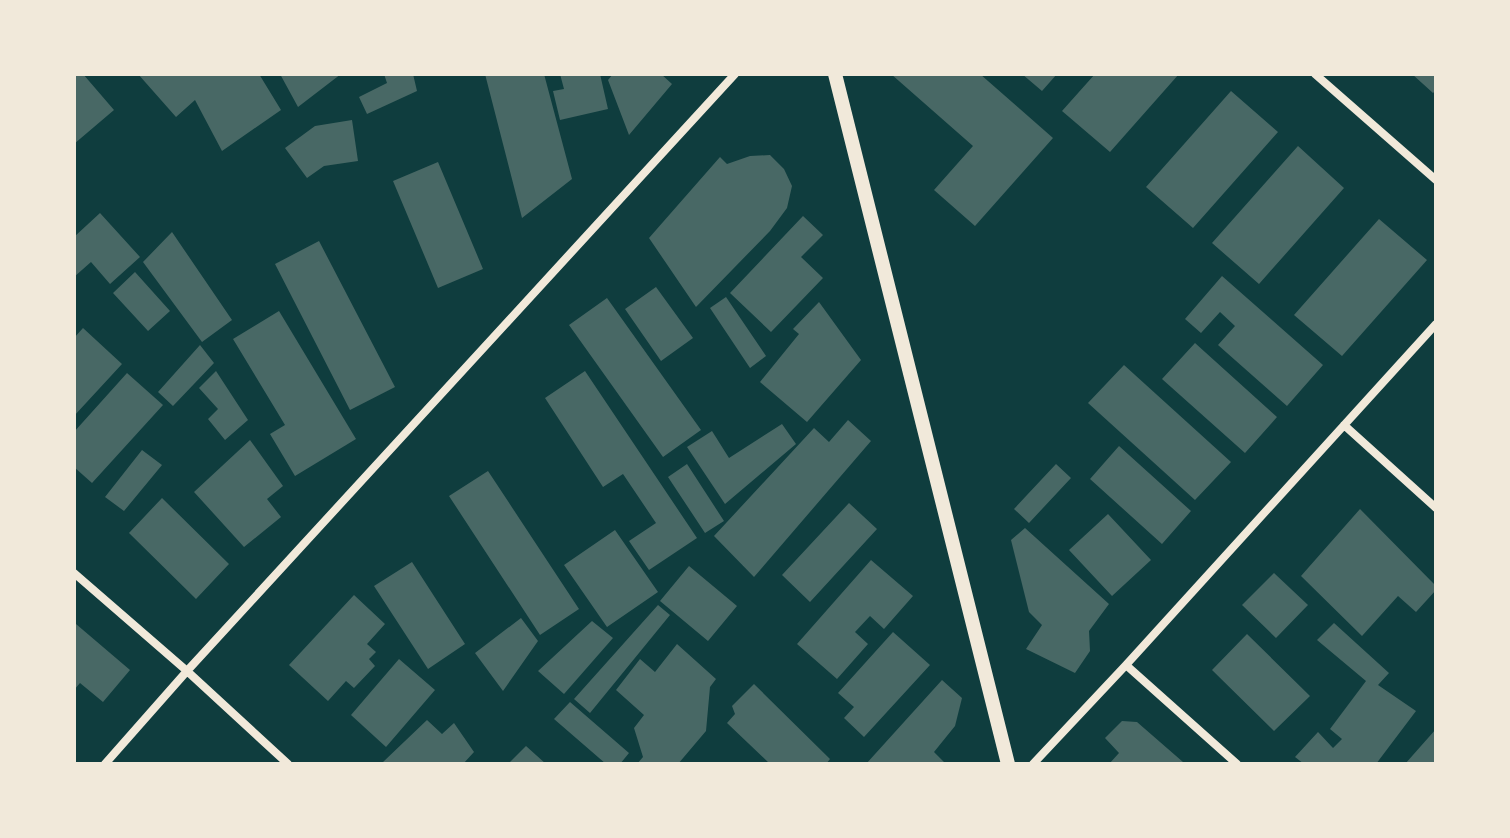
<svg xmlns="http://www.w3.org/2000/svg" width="1510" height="838" font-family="Mulish,sans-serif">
<rect width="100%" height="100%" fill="#0f3d3e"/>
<path fill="#486865" d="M 74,74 L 83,74 L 114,110 L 74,144 Z
M 138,74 L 259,74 L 281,110 L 222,151 L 195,100 L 176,117 Z
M 280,74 L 341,74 L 298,107 Z
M 384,74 L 413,74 L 417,91 L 367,114 L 359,97 L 387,83 Z
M 485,74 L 544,74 L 572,179 L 522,218 Z
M 560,74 L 600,74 L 608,109 L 560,120 L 553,91 L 564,89 Z
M 613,74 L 661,74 L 672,84 L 629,135 L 608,80 Z
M 891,74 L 980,74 L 1053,138 L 975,226 L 934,190 L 973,146 Z
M 1022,74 L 1057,74 L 1042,91 Z
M 1095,74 L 1179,74 L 1110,152 L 1062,111 Z
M 1412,74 L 1436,74 L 1436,90 L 1433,93 Z
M 1231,91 L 1278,132 L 1193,228 L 1146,187 Z
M 352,120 L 358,161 L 324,166 L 307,178 L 285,148 L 315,126 Z
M 1298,146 L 1344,188 L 1259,284 L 1212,243 Z
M 770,155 L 784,169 L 792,186 L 787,208 L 770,231 L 696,307 L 649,238 L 720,157 L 727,164 L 750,156 Z
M 438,162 L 483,269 L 438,288 L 393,181 Z
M 100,213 L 140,257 L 110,284 L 91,262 L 74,277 L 74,237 Z
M 803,216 L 823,235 L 801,257 L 823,278 L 771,332 L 730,293 Z
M 1379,219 L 1427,260 L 1342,356 L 1294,315 Z
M 172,232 L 232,320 L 202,342 L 143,262 Z
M 319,241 L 395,387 L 350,410 L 275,264 Z
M 135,272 L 170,311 L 148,331 L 113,293 Z
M 1222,276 L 1323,365 L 1287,406 L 1218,345 L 1235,326 L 1220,312 L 1201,333 L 1185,319 Z
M 656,287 L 693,338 L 661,361 L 625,309 Z
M 726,297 L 766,356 L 750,368 L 710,308 Z
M 607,298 L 701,430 L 663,457 L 569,325 Z
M 819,302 L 861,360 L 807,422 L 760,382 L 799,334 L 793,329 Z
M 279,311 L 356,439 L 295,476 L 270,434 L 285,425 L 233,339 Z
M 83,328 L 122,364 L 74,416 L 74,338 Z
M 1195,343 L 1277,417 L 1245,453 L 1162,379 Z
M 200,345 L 214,363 L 173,406 L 158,392 Z
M 1124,365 L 1231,462 L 1195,500 L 1088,403 Z
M 216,371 L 248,420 L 225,440 L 208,419 L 218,409 L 199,388 Z
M 585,371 L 697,538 L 649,570 L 629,541 L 656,523 L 623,474 L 603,487 L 545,398 Z
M 127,373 L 163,405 L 92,483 L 74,467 L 74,432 Z
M 848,420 L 871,441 L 754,577 L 714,536 L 814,428 L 829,442 Z
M 782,424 L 796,444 L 725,504 L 687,447 L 712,431 L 729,458 Z
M 250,440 L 283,486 L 267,499 L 281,517 L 244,547 L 194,492 Z
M 1119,446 L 1191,511 L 1162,544 L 1090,479 Z
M 142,450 L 162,465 L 124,511 L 105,497 Z
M 687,464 L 724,521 L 705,533 L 668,477 Z
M 1056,464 L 1071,478 L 1029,523 L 1014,509 Z
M 488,471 L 579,609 L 540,635 L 449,496 Z
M 162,498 L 229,564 L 196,599 L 129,533 Z
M 849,503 L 877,529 L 810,602 L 782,575 Z
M 1360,509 L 1436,586 L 1436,590 L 1416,612 L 1398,596 L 1362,636 L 1301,576 Z
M 1108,514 L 1151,560 L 1112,596 L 1069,550 Z
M 1025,528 L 1109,604 L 1089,631 L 1090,651 L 1075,673 L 1026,649 L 1042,625 L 1029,612 L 1011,540 Z
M 615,530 L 658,592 L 607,627 L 564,565 Z
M 871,560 L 913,596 L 884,629 L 870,616 L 855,632 L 868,644 L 837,679 L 797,644 Z
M 412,562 L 465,644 L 428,669 L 374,586 Z
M 689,566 L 737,606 L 708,641 L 660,601 Z
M 1274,573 L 1308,605 L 1276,638 L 1242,605 Z
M 354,595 L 385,624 L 367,644 L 376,652 L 369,659 L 375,666 L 354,688 L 346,681 L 328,701 L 289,665 Z
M 658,605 L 670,615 L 590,713 L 574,699 Z
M 521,618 L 538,641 L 503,691 L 475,653 Z
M 592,621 L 613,638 L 564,694 L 538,671 Z
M 1334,623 L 1389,673 L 1378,685 L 1416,711 L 1376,764 L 1304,764 L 1295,757 L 1318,732 L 1333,748 L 1342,739 L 1330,729 L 1366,681 L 1317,640 Z
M 76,624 L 130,670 L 103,702 L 80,683 L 74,690 L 74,626 Z
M 893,632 L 930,665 L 864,737 L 844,718 L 854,707 L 838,693 Z
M 1247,634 L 1310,696 L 1274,731 L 1212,670 Z
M 677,644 L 716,679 L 710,687 L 706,731 L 678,764 L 637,764 L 643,757 L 634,728 L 644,715 L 616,690 L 640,659 L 655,672 Z
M 399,659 L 435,690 L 386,747 L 351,715 Z
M 942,680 L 962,698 L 955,726 L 934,752 L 946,764 L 866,764 Z
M 754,684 L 830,759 L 826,764 L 770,764 L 727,723 L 735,714 L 732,706 Z
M 570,702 L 629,753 L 620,764 L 606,764 L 554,719 Z
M 427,720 L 442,734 L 454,723 L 474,752 L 463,764 L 384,764 L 383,762 Z
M 1122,721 L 1137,722 L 1183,762 L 1181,764 L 1109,764 L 1119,753 L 1105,738 Z
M 1436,729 L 1436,764 L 1405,764 Z
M 526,746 L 546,764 L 508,764 Z"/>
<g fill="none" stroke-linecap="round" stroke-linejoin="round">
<path stroke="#f1e9da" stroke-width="8" d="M 1315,74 L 1436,180
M 1344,425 L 1436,508
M 74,573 L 187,671 L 288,764
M 1126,665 L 1237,764
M 105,764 L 187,671 L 735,74
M 1033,764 L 1126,665 L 1436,324"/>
<path stroke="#f1e9da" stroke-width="14" d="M 835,74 L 1008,764"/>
</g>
<rect width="1510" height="838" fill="none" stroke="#f1e9da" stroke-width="152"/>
</svg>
